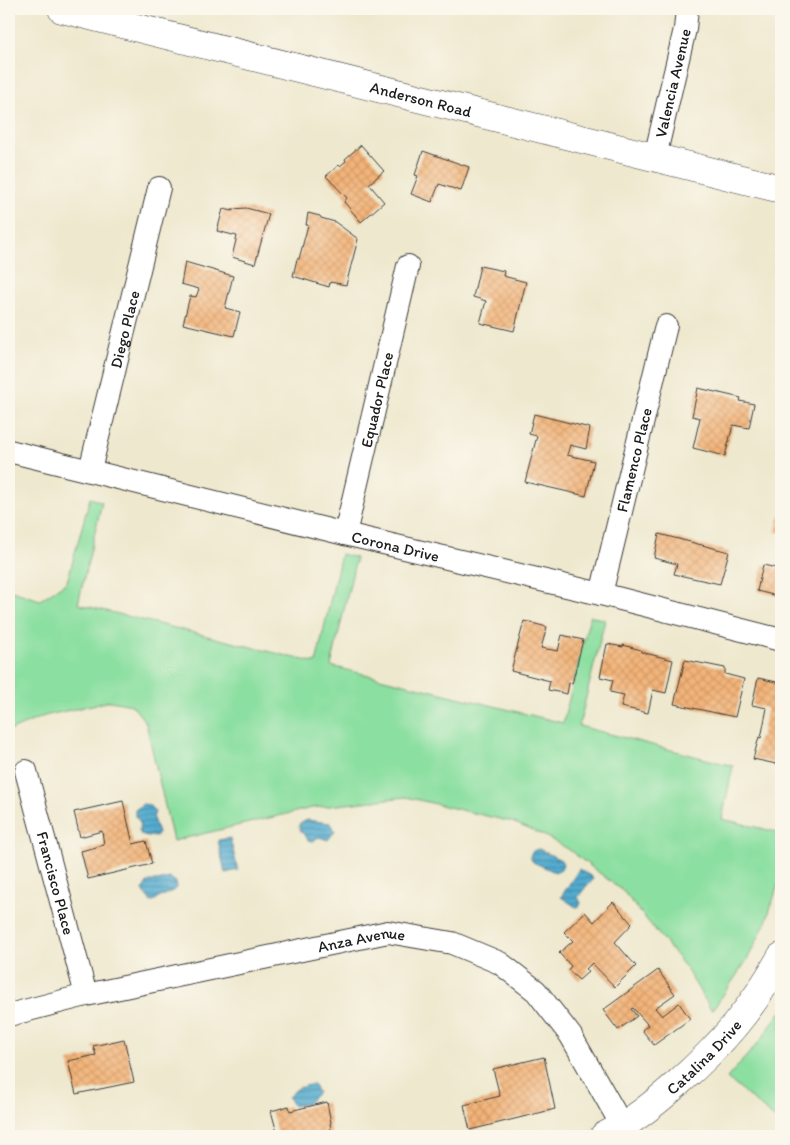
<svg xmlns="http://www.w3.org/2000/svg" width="790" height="1145" font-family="Itim,sans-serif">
<defs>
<pattern id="water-rules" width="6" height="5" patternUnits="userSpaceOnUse" patternTransform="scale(1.25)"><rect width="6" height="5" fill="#52abcf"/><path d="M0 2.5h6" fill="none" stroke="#438aa7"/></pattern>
<pattern id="building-cross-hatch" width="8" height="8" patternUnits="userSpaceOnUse" patternTransform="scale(1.25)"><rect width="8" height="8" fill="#f3b479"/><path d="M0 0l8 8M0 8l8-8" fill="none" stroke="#d09a68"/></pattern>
</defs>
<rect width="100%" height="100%" fill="#fbf7ec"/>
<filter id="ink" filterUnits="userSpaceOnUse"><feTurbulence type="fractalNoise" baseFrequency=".02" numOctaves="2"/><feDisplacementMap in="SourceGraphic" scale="10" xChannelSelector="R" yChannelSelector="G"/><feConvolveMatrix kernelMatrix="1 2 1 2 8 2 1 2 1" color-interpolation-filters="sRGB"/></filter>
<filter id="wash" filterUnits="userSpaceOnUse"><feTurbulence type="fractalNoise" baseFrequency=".0096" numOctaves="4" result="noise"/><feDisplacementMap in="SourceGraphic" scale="20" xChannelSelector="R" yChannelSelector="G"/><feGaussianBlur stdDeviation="1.12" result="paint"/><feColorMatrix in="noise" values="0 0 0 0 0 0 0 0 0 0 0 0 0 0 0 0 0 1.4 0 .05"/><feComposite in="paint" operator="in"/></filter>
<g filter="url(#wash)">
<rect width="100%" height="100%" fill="#eee8ce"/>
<path fill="#8bdfa0" stroke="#547e5e" d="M 90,498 L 102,502 L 78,604 L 316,663 L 341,554 L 356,558 L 331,666 L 563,723 L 590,616 L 605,620 L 579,726 L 733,766 L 722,819 L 781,833 L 781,875 L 766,922 L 747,960 L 712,1011 L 683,964 L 623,891 L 568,849 L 543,835 L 512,822 L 406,797 L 312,808 L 173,841 L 146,723 L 132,705 L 110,701 L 44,716 L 9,731 L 9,590 L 40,600 L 67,582 Z
M 781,1011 L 781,1124 L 727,1078 L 760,1041 Z"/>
<path fill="url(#water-rules)" stroke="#376476" d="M 143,804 L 149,805 L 155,812 L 153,818 L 158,833 L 156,837 L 141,835 L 139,830 L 140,822 L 135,816 L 135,810 Z
M 307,820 L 330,823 L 335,831 L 328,840 L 319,837 L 312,841 L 308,840 C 305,833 299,834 299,824 Z
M 230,838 L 238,870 L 225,873 L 218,840 Z
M 539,849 L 561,860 L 563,864 L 561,869 L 555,872 L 533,862 L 530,857 C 531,852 533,850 539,849 Z
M 579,869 L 592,877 L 593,880 L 588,884 L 578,897 L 581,903 L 579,907 L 576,907 L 561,897 Z
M 170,878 L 176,882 L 176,889 L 151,902 C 146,893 137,891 150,881 L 157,881 Z
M 313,1084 L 318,1093 L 307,1104 L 293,1106 L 288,1097 L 298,1088 Z"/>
<g id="blocks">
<path fill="url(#building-cross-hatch)" d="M 361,145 L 384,171 L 369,184 L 384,202 L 361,222 L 344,202 L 347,198 L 326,176 L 339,165 L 340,166 L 346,161 L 345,159 Z
M 423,151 L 469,167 L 461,191 L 439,184 L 432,202 L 411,194 L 418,176 L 415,175 Z
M 246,208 L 269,214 L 255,264 L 232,257 L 237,236 L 217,231 L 223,209 L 233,211 L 233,209 Z
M 308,213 L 320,216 L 321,218 L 335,222 L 358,239 L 346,285 L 330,282 L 329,287 L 293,276 L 297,259 L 299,259 L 308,225 L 306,225 Z
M 185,262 L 233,276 L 225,308 L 240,312 L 234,336 L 183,324 L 190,296 L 196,297 L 199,289 L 181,284 Z
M 480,266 L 504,271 L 503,276 L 526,282 L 514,331 L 480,323 L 486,301 L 473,297 Z
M 698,388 L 741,398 L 740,401 L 754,404 L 749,428 L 733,425 L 725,456 L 693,448 L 700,418 L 692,416 Z
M 534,414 L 590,428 L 586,449 L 570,445 L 567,455 L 594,461 L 586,496 L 525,482 L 537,436 L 529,434 Z
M 781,512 L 781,533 L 775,532 Z
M 659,534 L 729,552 L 720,584 L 674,574 L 677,564 L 654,558 Z
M 763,565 L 781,569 L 781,597 L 757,591 Z
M 524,621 L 547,627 L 541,648 L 558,651 L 562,635 L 583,640 L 572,684 L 569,683 L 567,694 L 548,690 L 550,681 L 511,671 Z
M 607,644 L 623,647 L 623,645 L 641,650 L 641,652 L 673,660 L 666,693 L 653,690 L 648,713 L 621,707 L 624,695 L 610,692 L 613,680 L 600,677 Z
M 685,660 L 725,668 L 725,674 L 744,679 L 735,717 L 674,704 Z
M 758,678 L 781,683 L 781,765 L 753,759 L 759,737 L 761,738 L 767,708 L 752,705 Z
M 123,801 L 133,844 L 146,841 L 152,864 L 88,879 L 81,851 L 104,845 L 102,831 L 80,837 L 74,812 Z
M 613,902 L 632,924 L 615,942 L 636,966 L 615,987 L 592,963 L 586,969 L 589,971 L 579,980 L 568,970 L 571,966 L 559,953 L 573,941 L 564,932 L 585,912 L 594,922 Z
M 658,970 L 675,994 L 655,1008 L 662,1016 L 679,1003 L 690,1019 L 654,1045 L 642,1030 L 648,1025 L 633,1008 L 631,1009 L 637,1016 L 618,1030 L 603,1010 Z
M 124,1039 L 134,1082 L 76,1094 L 68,1061 L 96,1055 L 93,1046 Z
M 544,1057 L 555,1109 L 470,1130 L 464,1105 L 500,1096 L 493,1069 Z
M 327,1102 L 331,1123 L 330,1124 L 332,1136 L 278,1136 L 271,1111 L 289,1106 L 290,1111 Z"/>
</g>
</g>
<g filter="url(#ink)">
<use href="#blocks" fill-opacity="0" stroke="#3c3b37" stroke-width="1"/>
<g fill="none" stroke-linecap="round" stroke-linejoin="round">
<defs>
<g id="minor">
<path id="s1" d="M 655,157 L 685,29 L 687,9"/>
<path id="s2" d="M 9,451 L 345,534 L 605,595 L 781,640"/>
<path id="s3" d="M 90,470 L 159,188"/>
<path id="s4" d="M 345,534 L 408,266"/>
<path id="s5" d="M 601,594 L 666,326"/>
<path id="s6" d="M 26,771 L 86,995"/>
<path id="s7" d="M 9,1015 L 86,995 L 388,932 L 452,943 L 500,963 L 536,991 L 571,1036 L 628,1136"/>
</g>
<g id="tertiary">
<path id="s8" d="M 62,9 L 781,189"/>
<path id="s9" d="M 604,1136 C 631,1123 655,1103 678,1083 C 722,1044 752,1009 781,957"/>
</g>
</defs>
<use href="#minor" stroke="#3c3b37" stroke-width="24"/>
<use href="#tertiary" stroke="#3c3b37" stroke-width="29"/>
<use href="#minor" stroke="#fff" stroke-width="22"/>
<use href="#tertiary" stroke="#fff" stroke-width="28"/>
</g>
</g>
<g text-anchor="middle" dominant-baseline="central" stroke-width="5" stroke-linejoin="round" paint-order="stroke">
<g font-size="16" fill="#1c1c1c" stroke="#fbf7ec">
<text stroke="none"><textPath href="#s1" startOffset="76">Valencia Avenue</textPath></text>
<text stroke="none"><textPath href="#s8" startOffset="370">Anderson Road</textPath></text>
<text stroke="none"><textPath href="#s3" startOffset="145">Diego Place</textPath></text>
<text stroke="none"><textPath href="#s4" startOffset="138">Equador Place</textPath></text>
<text stroke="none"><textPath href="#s5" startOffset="138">Flamenco Place</textPath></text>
<text stroke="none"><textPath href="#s2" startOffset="398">Corona Drive</textPath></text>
<text stroke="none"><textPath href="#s6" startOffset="116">Francisco Place</textPath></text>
<text stroke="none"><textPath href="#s7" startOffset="361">Anza Avenue</textPath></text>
<text stroke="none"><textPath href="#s9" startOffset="128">Catalina Drive</textPath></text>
</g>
</g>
<rect width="790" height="1145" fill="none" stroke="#fbf7ec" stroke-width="30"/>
</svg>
